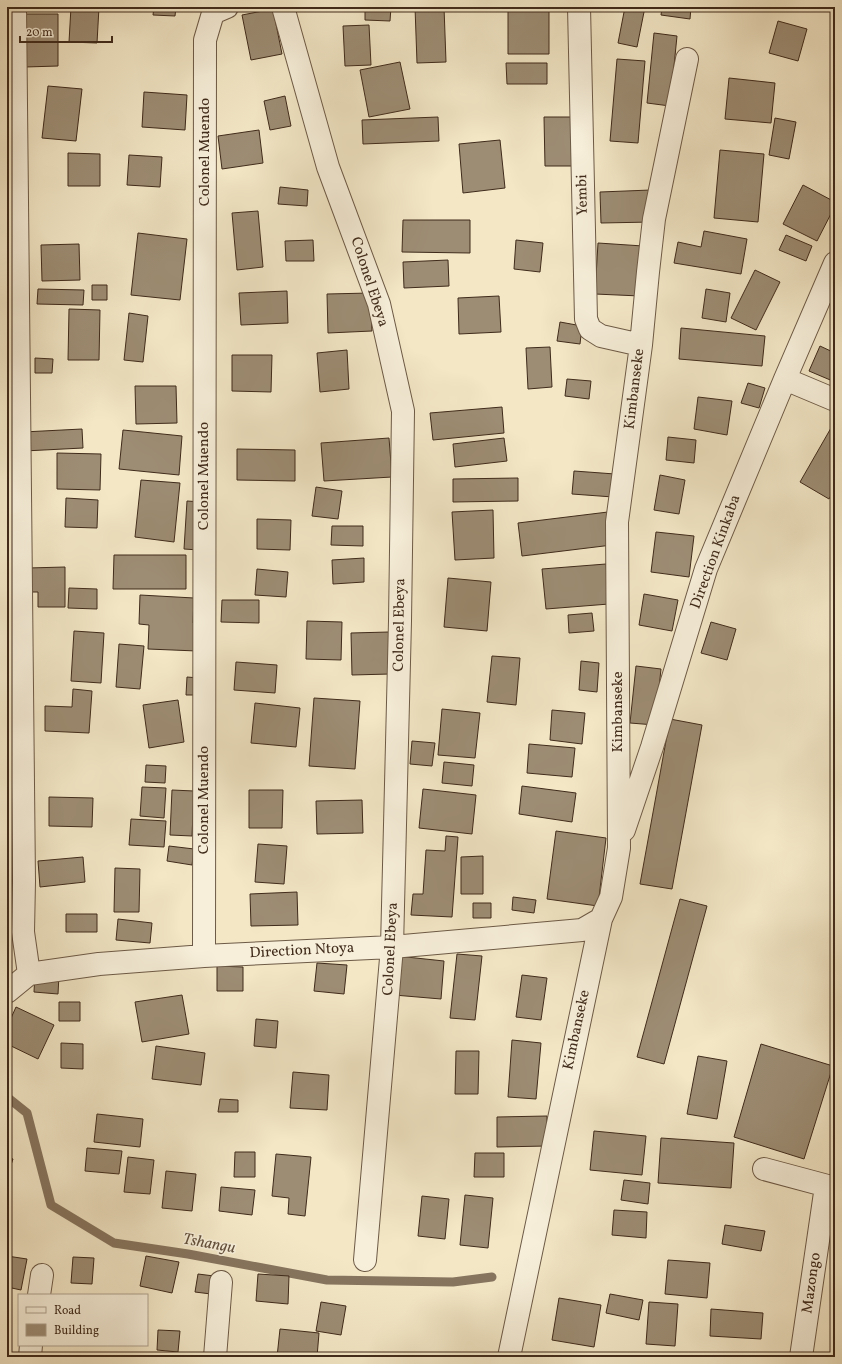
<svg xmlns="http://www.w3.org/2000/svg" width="842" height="1364" font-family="Vollkorn,serif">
<rect width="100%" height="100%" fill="#f3e7c6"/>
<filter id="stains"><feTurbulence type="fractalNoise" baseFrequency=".005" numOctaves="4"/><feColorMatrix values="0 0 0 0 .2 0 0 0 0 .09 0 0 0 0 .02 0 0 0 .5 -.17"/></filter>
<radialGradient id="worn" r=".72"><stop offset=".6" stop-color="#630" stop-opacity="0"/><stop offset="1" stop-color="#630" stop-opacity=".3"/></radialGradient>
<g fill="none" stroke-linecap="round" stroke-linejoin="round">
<path stroke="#87755f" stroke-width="9" d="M 7,1097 L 27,1113 L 51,1205 L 114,1243 L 188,1254 L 327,1280 L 453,1282 L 492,1277"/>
</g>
<path fill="#9d8d74" stroke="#402b1b" d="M 71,7 L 99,7 L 97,43 L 69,42 Z
M 154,7 L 176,7 L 175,16 L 153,15 Z
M 365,7 L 391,7 L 390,21 L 365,20 Z
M 415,7 L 444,7 L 446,62 L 417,63 Z
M 508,7 L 549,7 L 549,54 L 508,54 Z
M 625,7 L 645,7 L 637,47 L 618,43 Z
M 662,7 L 691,7 L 690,19 L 661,15 Z
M 273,9 L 282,54 L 251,60 L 242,15 Z
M 25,14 L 58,14 L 58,66 L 25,67 Z
M 778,21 L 807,29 L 798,61 L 769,53 Z
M 369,25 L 371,65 L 345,66 L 343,26 Z
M 654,33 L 677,36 L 670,106 L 647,103 Z
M 617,59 L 645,61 L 638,143 L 610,141 Z
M 400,62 L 410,109 L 369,117 L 360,70 Z
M 506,63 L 547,63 L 547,84 L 507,84 Z
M 729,78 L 775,83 L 771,123 L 725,119 Z
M 48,86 L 82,89 L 76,141 L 42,138 Z
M 144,92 L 187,95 L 185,130 L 142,127 Z
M 285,96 L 291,126 L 270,130 L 264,101 Z
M 438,117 L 439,141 L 363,144 L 362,120 Z
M 544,117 L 573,117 L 573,166 L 545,166 Z
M 775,118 L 796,122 L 789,159 L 769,155 Z
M 259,130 L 263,163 L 222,169 L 218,136 Z
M 500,140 L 505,188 L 463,193 L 459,144 Z
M 720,150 L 764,154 L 758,222 L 714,218 Z
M 68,153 L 100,154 L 100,186 L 68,186 Z
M 129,155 L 162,157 L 160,187 L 127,185 Z
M 803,185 L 835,202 L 835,206 L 817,241 L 783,224 Z
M 280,187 L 308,190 L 307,206 L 278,204 Z
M 651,190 L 652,222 L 601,223 L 600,192 Z
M 258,211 L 263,267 L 237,270 L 232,213 Z
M 403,220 L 470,220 L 470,253 L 402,252 Z
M 704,231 L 747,239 L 741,274 L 674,263 L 678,242 L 701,247 Z
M 138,233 L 187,239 L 180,300 L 131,295 Z
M 786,235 L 812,246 L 806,261 L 779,250 Z
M 313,240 L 314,261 L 286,261 L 285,241 Z
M 516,240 L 543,243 L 540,272 L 514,269 Z
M 598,243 L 643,246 L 640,296 L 595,294 Z
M 79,244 L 80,280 L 42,281 L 41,245 Z
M 448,260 L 449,286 L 404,288 L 403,262 Z
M 755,270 L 780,282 L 756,330 L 731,318 Z
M 92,285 L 107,285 L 107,300 L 92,300 Z
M 38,289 L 84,290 L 83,305 L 37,304 Z
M 706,289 L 730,293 L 726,322 L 702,318 Z
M 287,291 L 288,323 L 241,325 L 239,293 Z
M 370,293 L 372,331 L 328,333 L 327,294 Z
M 499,296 L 501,332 L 459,334 L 458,298 Z
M 69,309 L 100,310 L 99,360 L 68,360 Z
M 129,313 L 148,316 L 143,362 L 124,360 Z
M 560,322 L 582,326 L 580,344 L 557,341 Z
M 681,328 L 765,336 L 762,366 L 679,359 Z
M 820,346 L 835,353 L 835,382 L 809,371 Z
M 550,347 L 552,387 L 528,389 L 526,348 Z
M 347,350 L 349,389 L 320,392 L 317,353 Z
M 232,355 L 272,355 L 271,392 L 232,391 Z
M 35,358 L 53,359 L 52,373 L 35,373 Z
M 567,379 L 591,381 L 589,399 L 565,396 Z
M 748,383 L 765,388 L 759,408 L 741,403 Z
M 135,386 L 176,386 L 177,423 L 136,424 Z
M 698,397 L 732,401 L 727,435 L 694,429 Z
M 502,407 L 504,433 L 433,440 L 430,413 Z
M 831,428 L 835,430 L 835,488 L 829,499 L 800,482 Z
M 82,429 L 83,448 L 24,451 L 23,432 Z
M 123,430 L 182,436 L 179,475 L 119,469 Z
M 668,437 L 696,440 L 694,463 L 666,460 Z
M 389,438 L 392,477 L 324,481 L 321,443 Z
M 504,438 L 507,461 L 455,467 L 453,444 Z
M 237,449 L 295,450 L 295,481 L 237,480 Z
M 57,453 L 101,454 L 100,490 L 57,489 Z
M 574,471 L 615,474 L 613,497 L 572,494 Z
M 660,475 L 685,480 L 679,514 L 654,510 Z
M 518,478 L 518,501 L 453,502 L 453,479 Z
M 141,480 L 180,483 L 174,542 L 135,537 Z
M 316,487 L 342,491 L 338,519 L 312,516 Z
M 66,498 L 98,500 L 97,528 L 65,527 Z
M 187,501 L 202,502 L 199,550 L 184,549 Z
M 493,510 L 494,558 L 455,560 L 452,512 Z
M 608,512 L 612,545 L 522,556 L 518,523 Z
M 257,519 L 291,520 L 290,550 L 257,549 Z
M 332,526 L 363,526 L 363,546 L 331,545 Z
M 656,532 L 694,536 L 689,577 L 651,572 Z
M 114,555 L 186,555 L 186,589 L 113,589 Z
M 364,558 L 364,582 L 333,584 L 332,560 Z
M 606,564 L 609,604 L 546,609 L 542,569 Z
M 65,567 L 65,607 L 38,607 L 38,592 L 28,592 L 28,568 Z
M 257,569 L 288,572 L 286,597 L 255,595 Z
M 448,578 L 491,582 L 487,631 L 444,627 Z
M 69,588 L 97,589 L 97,609 L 68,608 Z
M 644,594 L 678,600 L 672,631 L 639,625 Z
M 140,595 L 194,598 L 193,623 L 199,622 L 197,651 L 148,649 L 149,625 L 139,624 Z
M 222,600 L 259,600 L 259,623 L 221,622 Z
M 592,613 L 594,631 L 569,633 L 568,615 Z
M 307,621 L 342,622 L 341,660 L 306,659 Z
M 711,622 L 736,629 L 727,660 L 701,653 Z
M 74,631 L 104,633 L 101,683 L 71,681 Z
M 389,632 L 390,674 L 352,675 L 351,633 Z
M 119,644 L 144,646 L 140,689 L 116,687 Z
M 492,656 L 520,658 L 516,705 L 487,702 Z
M 581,661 L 599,663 L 597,692 L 579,690 Z
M 236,662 L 277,665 L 275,693 L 234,690 Z
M 636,666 L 661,669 L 655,725 L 630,723 Z
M 187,677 L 199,678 L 198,695 L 186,695 Z
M 73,689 L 92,691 L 89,733 L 45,731 L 45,706 L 72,707 Z
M 314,698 L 360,701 L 355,769 L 309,766 Z
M 178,700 L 184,742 L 149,748 L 143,705 Z
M 255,703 L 300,708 L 296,747 L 251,743 Z
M 442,709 L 480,713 L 475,758 L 438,755 Z
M 552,710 L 585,713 L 582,744 L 550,740 Z
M 670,719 L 702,725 L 672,889 L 640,884 Z
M 412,741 L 435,743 L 432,766 L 410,764 Z
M 529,744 L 575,748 L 572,777 L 527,773 Z
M 444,762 L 474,765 L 472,786 L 442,783 Z
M 146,765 L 166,766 L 165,783 L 145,782 Z
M 522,786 L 576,793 L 572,822 L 519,814 Z
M 142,787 L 166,788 L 164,818 L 140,816 Z
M 423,789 L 476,795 L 472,834 L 419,828 Z
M 172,790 L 194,791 L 192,836 L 170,835 Z
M 249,790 L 283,790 L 282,828 L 249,828 Z
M 49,797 L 93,798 L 92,827 L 49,826 Z
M 362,800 L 363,833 L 317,834 L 316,801 Z
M 131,819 L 166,821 L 164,847 L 129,845 Z
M 556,831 L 606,838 L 598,906 L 547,899 Z
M 446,836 L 458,837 L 452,917 L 411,915 L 413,894 L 423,894 L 426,850 L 445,851 Z
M 258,844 L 287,846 L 284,884 L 255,882 Z
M 169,846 L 194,849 L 192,865 L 167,861 Z
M 483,856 L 483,894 L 461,894 L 461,857 Z
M 83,857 L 85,882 L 40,887 L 38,861 Z
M 115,868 L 140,869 L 139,912 L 114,912 Z
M 297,892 L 298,925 L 251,926 L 250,894 Z
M 513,897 L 536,900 L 534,913 L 512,910 Z
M 680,899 L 707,906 L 664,1064 L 637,1057 Z
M 473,903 L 491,903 L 491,918 L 473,918 Z
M 66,914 L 97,914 L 97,932 L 66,932 Z
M 118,919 L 152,923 L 150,943 L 116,940 Z
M 457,954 L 482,956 L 475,1020 L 450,1018 Z
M 397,956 L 444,961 L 441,999 L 394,995 Z
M 317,963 L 347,965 L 344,994 L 314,991 Z
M 217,966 L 243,967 L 243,991 L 217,991 Z
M 35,973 L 59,975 L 58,994 L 34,992 Z
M 522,975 L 547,978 L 541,1020 L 516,1017 Z
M 182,995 L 189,1034 L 142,1042 L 135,1002 Z
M 59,1002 L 80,1002 L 80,1021 L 59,1021 Z
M 16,1007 L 54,1025 L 38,1059 L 7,1044 L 7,1027 Z
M 256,1019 L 278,1021 L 276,1048 L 254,1046 Z
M 512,1040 L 541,1043 L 536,1099 L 508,1097 Z
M 61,1043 L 83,1044 L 83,1069 L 61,1068 Z
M 761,1044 L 833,1066 L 804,1159 L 734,1137 Z
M 156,1046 L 205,1053 L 201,1085 L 152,1079 Z
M 456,1051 L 479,1051 L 478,1094 L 455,1094 Z
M 698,1056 L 727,1061 L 717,1119 L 687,1114 Z
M 293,1072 L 329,1075 L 327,1110 L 290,1108 Z
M 220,1099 L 238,1100 L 238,1112 L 218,1112 Z
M 97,1114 L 143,1119 L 140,1147 L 94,1142 Z
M 547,1116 L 547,1146 L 497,1147 L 497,1117 Z
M 594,1131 L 646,1136 L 642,1175 L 590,1170 Z
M 661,1138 L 734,1143 L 731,1188 L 658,1183 Z
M 87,1148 L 122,1151 L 119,1174 L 85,1171 Z
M 235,1152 L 255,1152 L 255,1177 L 234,1177 Z
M 475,1153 L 504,1153 L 504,1177 L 474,1177 Z
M 276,1154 L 311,1157 L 305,1216 L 288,1214 L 289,1198 L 272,1196 Z
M 7,1157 L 13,1159 L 7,1177 Z
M 128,1157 L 154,1160 L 150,1194 L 124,1192 Z
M 166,1171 L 196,1174 L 192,1211 L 162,1208 Z
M 624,1180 L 650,1183 L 648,1204 L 621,1200 Z
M 221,1187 L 255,1190 L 252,1215 L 219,1211 Z
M 465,1195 L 493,1198 L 488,1248 L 460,1245 Z
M 422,1196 L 449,1199 L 445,1239 L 418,1236 Z
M 614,1210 L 647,1212 L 646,1238 L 612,1235 Z
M 725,1225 L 765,1231 L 761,1251 L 722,1244 Z
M 7,1256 L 27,1259 L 21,1290 L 7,1287 Z
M 146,1256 L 179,1262 L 172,1293 L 140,1286 Z
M 73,1257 L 94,1258 L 92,1284 L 71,1283 Z
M 668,1260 L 710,1263 L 707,1298 L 665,1294 Z
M 198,1274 L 214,1276 L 211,1294 L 195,1292 Z
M 258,1274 L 289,1276 L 288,1304 L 256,1301 Z
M 610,1294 L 643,1300 L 639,1320 L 606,1313 Z
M 559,1298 L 601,1305 L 594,1347 L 552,1340 Z
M 321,1302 L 346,1306 L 341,1335 L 316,1331 Z
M 649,1302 L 678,1304 L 675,1346 L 646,1344 Z
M 711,1309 L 763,1313 L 761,1339 L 710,1336 Z
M 280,1329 L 319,1333 L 317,1357 L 277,1357 Z
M 158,1330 L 180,1331 L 178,1352 L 157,1350 Z"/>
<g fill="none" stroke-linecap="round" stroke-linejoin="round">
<defs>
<path id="street" d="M 15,7 L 24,881 L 23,932 L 29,974
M 283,7 L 328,167 L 379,304 L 403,411 L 400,621 L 392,947 L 365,1260
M 579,7 L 586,319 L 590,329 L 601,336 L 641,345
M 785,379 L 835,400
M 624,830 L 652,747 L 706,569 L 785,379 L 835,263
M 204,956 L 205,40 L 213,13 L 227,7
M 7,992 L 29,974 L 99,964 L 204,956 L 392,947 L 582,930 L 601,919
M 764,1169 L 835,1188
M 39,1295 L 42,1275
M 30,1357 L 31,1345
M 215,1357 L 221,1282
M 509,1357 L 601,919 L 611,897 L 619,848 L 617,522 L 641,345 L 648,272 L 654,219 L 687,59
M 801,1357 L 826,1186"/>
</defs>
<use href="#street" stroke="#6d5a46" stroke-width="24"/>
<use href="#street" stroke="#f7efda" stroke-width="22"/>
</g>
<g text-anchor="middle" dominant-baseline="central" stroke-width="3" stroke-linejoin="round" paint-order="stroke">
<g font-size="15" fill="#402b1b" stroke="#f7efda">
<text transform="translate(205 152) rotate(-90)">Colonel Muendo</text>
<text transform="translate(583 195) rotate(-91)">Yembi</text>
<text transform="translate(369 282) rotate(72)">Colonel Ebeya</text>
<text transform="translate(635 389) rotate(-83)">Kimbanseke</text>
<text transform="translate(204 476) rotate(-90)">Colonel Muendo</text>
<text transform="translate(716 552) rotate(-70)">Direction Kinkaba</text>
<text transform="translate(400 625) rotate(-89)">Colonel Ebeya</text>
<text transform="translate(618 712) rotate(-90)">Kimbanseke</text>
<text transform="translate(204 800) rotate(-90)">Colonel Muendo</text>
<text transform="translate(391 949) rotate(-87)">Colonel Ebeya</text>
<text transform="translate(302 951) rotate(-3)">Direction Ntoya</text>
<text transform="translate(577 1030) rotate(-78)">Kimbanseke</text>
<text transform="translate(812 1283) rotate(-82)">Mazongo</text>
</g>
<g font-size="16" font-style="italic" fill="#63503d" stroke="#f7efda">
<text transform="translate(209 1244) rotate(10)">Tshangu</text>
</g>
</g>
<rect width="842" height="1364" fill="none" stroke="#f3e7c6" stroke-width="24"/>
<rect x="8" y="8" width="826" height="1348" fill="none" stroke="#402b1b" stroke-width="2"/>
<rect x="12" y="12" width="818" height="1340" fill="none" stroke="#402b1b"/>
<rect x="18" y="1294" width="130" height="52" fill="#f7efda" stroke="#aea18e"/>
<rect x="26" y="1307" width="20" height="6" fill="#f7efda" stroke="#aea18e"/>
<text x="54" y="1314" font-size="12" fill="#402b1b">Road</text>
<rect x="26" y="1324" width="20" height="12" fill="#9d8d74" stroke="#aea18e"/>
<text x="54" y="1334" font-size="12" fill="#402b1b">Building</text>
<path d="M20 36v6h92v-6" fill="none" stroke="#402b1b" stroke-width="2"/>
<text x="26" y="36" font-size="12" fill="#402b1b" stroke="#f7efda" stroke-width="3" paint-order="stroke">20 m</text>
<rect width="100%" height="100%" filter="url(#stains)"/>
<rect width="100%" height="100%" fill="url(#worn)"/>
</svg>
